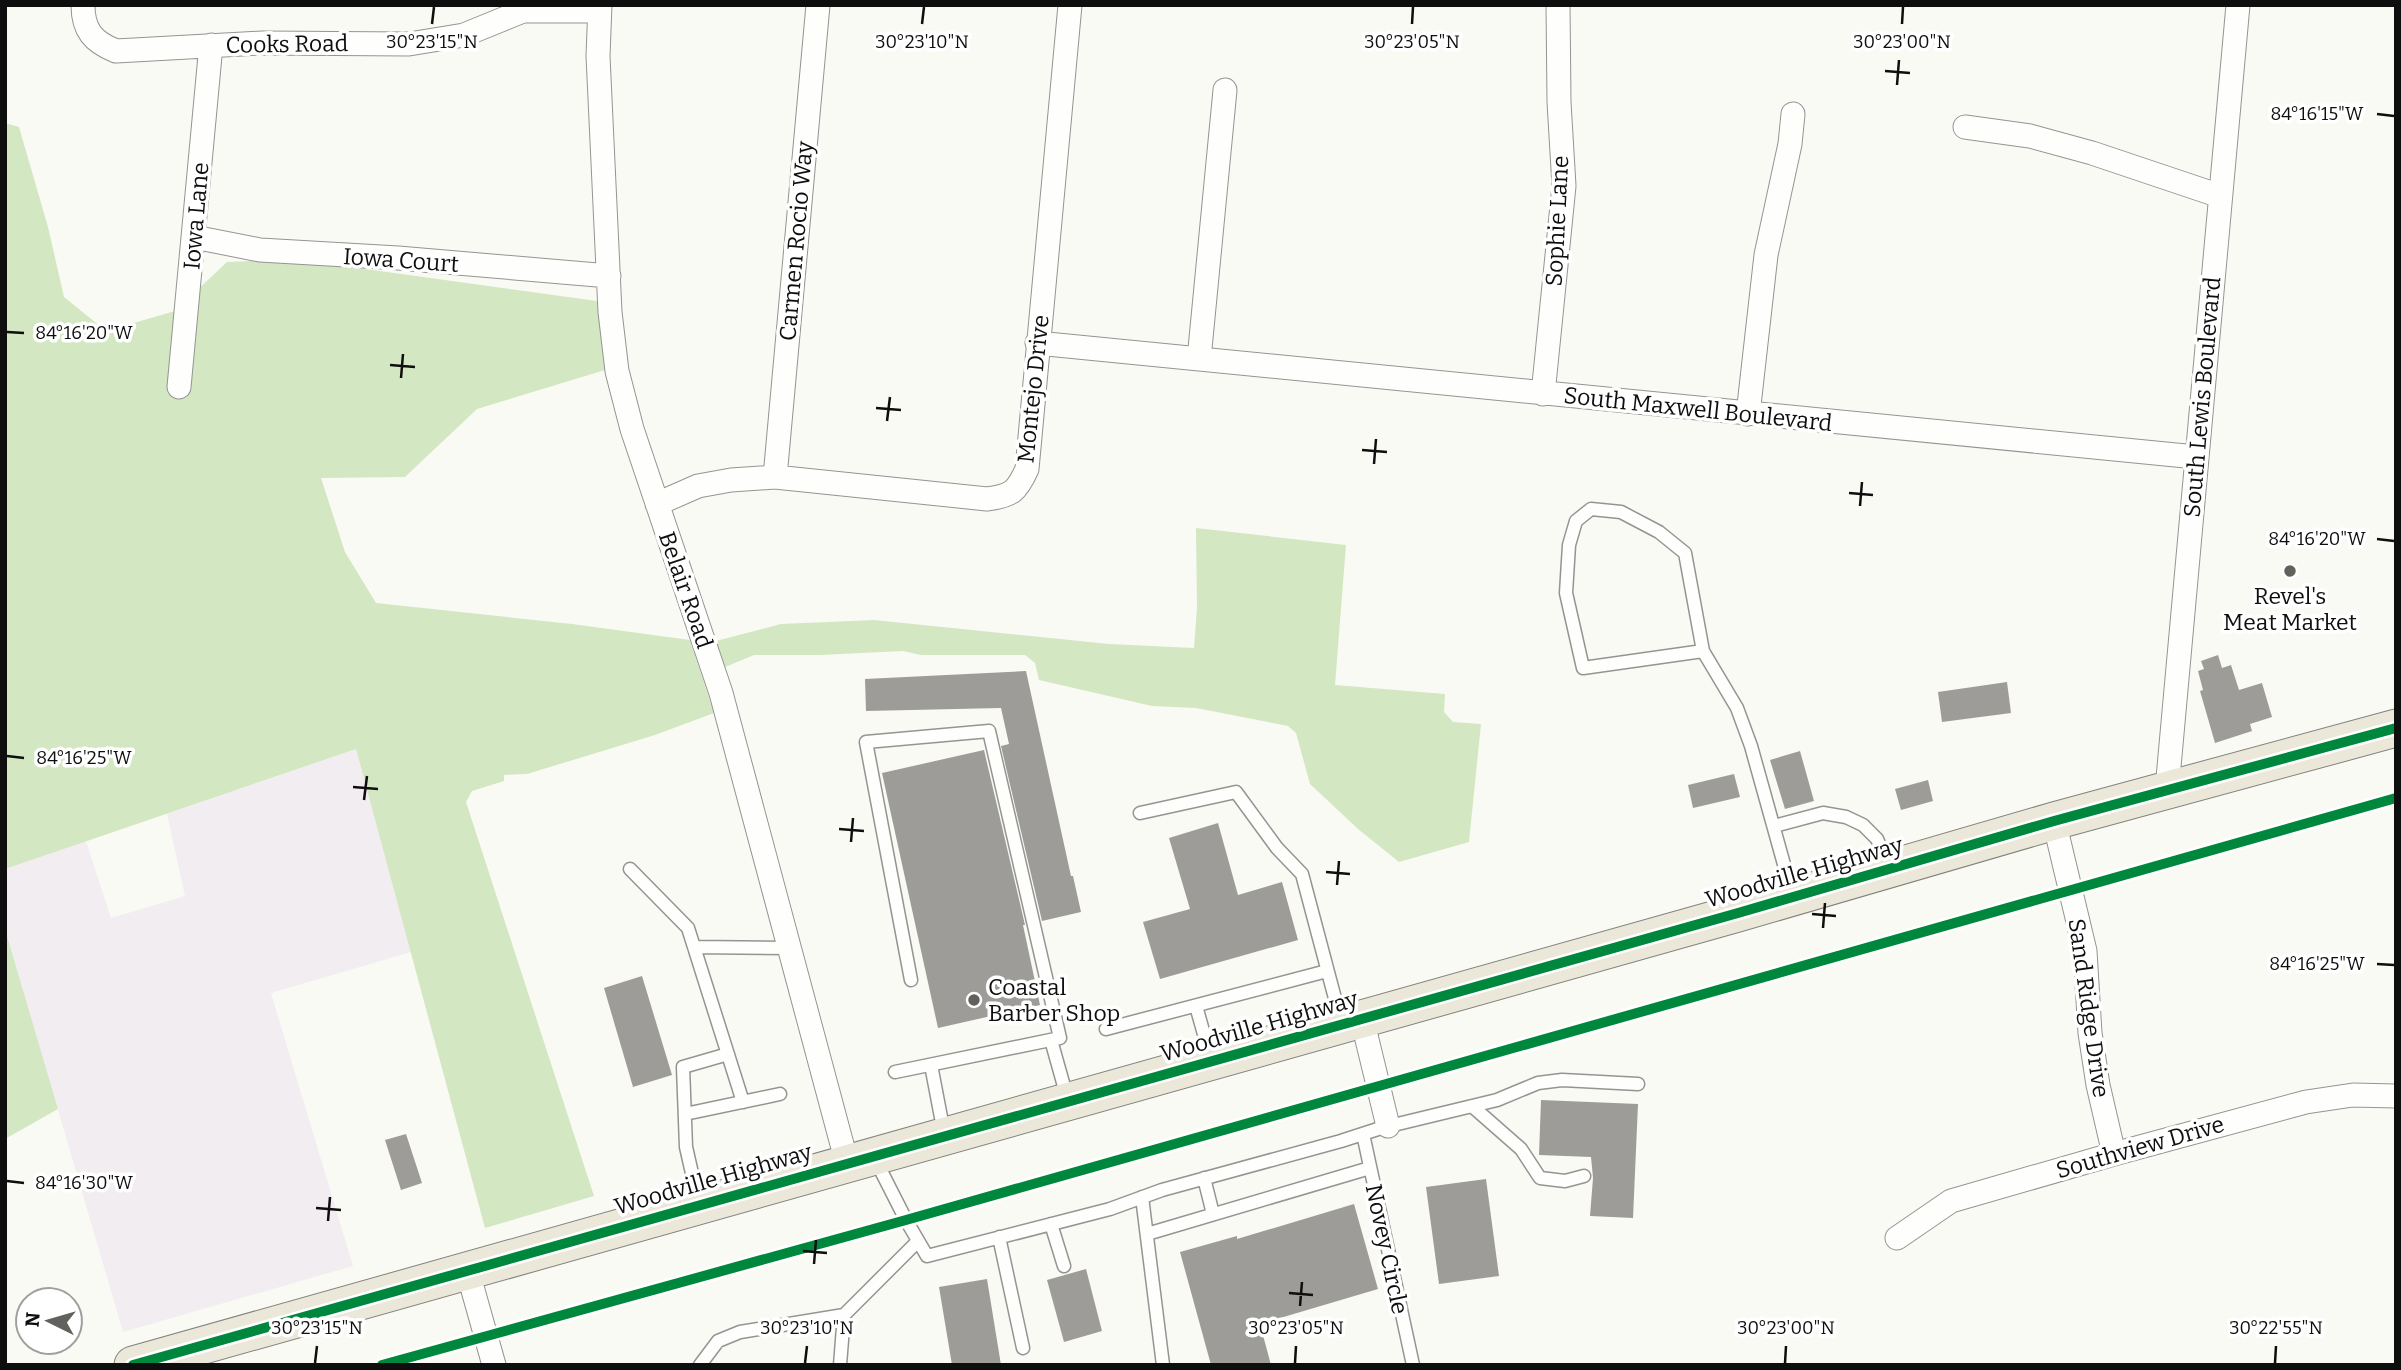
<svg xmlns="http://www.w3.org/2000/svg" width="2401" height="1370" font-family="Bitter,serif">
<rect width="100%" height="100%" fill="#fafaf4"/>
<path fill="#f2edf0" d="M 356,749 L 411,952 L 271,993 L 353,1266 L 123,1332 L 5,929 L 5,869 L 86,841 L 111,918 L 185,896 L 167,814 Z"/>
<path fill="#d3e7c3" d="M 5,123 L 19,127 L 48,227 L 64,297 L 106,331 L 175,311 L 227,262 L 293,259 L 597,301 L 605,370 L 477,409 L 405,477 L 321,478 L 345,552 L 376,603 L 572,624 L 690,640 L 714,713 L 655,735 L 527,774 L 504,775 L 504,781 L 472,791 L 466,802 L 594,1196 L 485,1228 L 356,749 L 5,869 Z
M 1196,528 L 1346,545 L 1335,685 L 1445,694 L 1444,712 L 1453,722 L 1481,724 L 1469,842 L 1399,862 L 1358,829 L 1310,784 L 1296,733 L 1288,726 L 1196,708 L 1152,706 L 1039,680 L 1035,663 L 1025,655 L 921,655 L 903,651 L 820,655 L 754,655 L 725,667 L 716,641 L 781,624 L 874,620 L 1109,644 L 1194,648 L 1197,608 Z
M 5,929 L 58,1109 L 5,1139 Z"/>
<path fill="#9e9c99" d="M 2218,655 L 2222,668 L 2231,665 L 2239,690 L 2262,683 L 2272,717 L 2250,724 L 2252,731 L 2215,743 L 2200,691 L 2203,690 L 2198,671 L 2204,669 L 2201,661 Z
M 1026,671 L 1071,876 L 1073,876 L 1081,912 L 1042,921 L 1001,746 L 1009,744 L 1001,708 L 866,711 L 865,679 Z
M 2007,682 L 2011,713 L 1942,722 L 1938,692 Z
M 984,750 L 1025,925 L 1023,925 L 1040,1005 L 938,1028 L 882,773 Z
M 1800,751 L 1814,801 L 1785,809 L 1770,760 Z
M 1734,774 L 1740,797 L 1693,808 L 1688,785 Z
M 1928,780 L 1933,801 L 1901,810 L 1895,789 Z
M 1218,823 L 1238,895 L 1282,882 L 1298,940 L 1160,979 L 1143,922 L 1190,909 L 1169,838 Z
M 642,976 L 672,1075 L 633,1087 L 604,988 Z
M 1541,1100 L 1638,1104 L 1633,1218 L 1590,1216 L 1593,1178 L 1591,1157 L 1539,1155 Z
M 406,1134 L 422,1183 L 401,1190 L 385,1140 Z
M 1486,1179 L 1499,1276 L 1439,1284 L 1426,1187 Z
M 1354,1204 L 1378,1289 L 1260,1324 L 1271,1365 L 1211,1365 L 1180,1252 L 1237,1236 L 1237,1239 Z
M 1086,1269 L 1102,1331 L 1064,1342 L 1047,1280 Z
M 987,1279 L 1001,1365 L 952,1365 L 939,1287 Z"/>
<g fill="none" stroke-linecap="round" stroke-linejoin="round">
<defs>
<path id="service" d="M 1703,651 L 1583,668 L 1566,593 L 1569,545 L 1576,521 L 1591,509 L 1621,512 L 1659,532 L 1685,553 L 1703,651 L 1737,708 L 1751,746 L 1792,893
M 1140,813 L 1236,792 L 1277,848 L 1302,874 L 1341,1021
M 1774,826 L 1823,813 L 1846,817 L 1863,825 L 1877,839 L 1888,865
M 630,869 L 688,928 L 743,1102
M 694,947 L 789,948
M 1196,1006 L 1211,1059
M 1106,1029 L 1327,971
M 1051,1040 L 1067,1097
M 931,1065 L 944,1133
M 895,1072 L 1060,1038 L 989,731 L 866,742 L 911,980
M 1472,1106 L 1521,1149 L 1540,1178 L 1565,1181 L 1584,1176
M 685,1114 L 780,1094
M 1363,1134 L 1413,1365
M 875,1159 L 906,1220 L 927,1256 L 1110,1209 L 1162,1190 L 1341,1141 L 1381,1128 L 1497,1100 L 1538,1083 L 1562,1080 L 1638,1084
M 1204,1178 L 1213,1214
M 1142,1197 L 1163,1365
M 699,1204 L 686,1147 L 683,1067 L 728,1054
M 1051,1224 L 1064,1266
M 1147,1234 L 1370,1168
M 999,1237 L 1023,1348
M 700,1365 L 718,1341 L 740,1332 L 844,1315
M 840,1365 L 844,1315 L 918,1241"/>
<path id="minor" d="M 83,5 C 83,30 93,42 116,51 L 262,43 L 409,44 L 464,35 L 523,11 L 598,11
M 600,5 L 598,56 L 610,312 L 617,371 L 632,429 L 721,693 L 847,1163
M 1965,127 L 2030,136 L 2092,153 L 2220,196
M 194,237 L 260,250 L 398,258 L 609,276
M 1037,343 L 2196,457
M 1199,359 L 1225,90
M 179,387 L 211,45
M 1543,394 L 1564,186 L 1559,102 L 1558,5
M 1748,414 L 1766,255 L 1790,144 L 1793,114
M 775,477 L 818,5
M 657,504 L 698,486 L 731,480 L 775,477 L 987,499 C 1012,496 1017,491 1027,469 L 1070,5
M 2167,789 L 2238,5
M 2054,821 L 2085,951 L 2090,1033 L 2098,1085 L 2114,1154
M 1362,1019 L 1388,1126
M 1897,1238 L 1951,1201 L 2114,1154 L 2306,1102 L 2353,1095 L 2396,1096
M 467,1269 L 494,1365"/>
<path id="primary" d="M 133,1365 L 1738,913 L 2054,821 L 2396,728"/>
</defs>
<use href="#service" stroke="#949492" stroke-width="15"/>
<use href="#minor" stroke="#949492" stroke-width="25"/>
<use href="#primary" stroke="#82827f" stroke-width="39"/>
<use href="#service" stroke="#fefefd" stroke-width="12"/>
<use href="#minor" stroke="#fefefd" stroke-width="23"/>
<use href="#primary" stroke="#ebe8da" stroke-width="37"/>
<defs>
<path id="cycleway" d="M 133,1365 L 1738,913 L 2054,821 L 2396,728
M 382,1365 L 906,1220 L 2396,798"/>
</defs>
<use href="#cycleway" stroke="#fff" stroke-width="15"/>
<use href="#cycleway" stroke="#00873e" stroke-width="10"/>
</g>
<path fill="none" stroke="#0e0e0e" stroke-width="2.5" d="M 432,24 L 434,7M 922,24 L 924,7M 1412,24 L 1413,7M 1902,24 L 1903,7M 1885,71 L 1910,73M 1897,85 L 1899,60M 2377,114 L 2394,116M 7,332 L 24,333M 390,365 L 415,367M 401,378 L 403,354M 876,408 L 901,410M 887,421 L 890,397M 1362,450 L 1387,452M 1374,464 L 1376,439M 1849,493 L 1873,495M 1860,506 L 1862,482M 2377,539 L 2394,541M 7,756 L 24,758M 353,787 L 378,789M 364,800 L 367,776M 839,829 L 864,831M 851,842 L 853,818M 1326,872 L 1350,874M 1337,885 L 1339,861M 1812,914 L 1836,916M 1823,928 L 1825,903M 2377,964 L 2394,965M 7,1181 L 24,1183M 316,1208 L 341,1210M 328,1221 L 330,1197M 803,1251 L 827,1253M 814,1264 L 816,1240M 1289,1293 L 1313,1295M 1300,1306 L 1302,1282M 315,1363 L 317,1346M 805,1363 L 807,1346M 1295,1363 L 1296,1346M 1785,1363 L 1786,1346M 2275,1363 L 2276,1346"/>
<g fill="#61615e" stroke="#fff" stroke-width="2.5">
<circle cx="2290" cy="571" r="7"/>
<circle cx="974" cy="1000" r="7"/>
</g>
<g text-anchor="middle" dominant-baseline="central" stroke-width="7" stroke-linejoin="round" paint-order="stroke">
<g font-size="23" fill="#0e0e0e" stroke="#fff">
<text transform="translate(287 44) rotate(-1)">Cooks Road</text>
<text transform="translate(196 216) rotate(-85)">Iowa Lane</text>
<text transform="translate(1557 221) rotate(-87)">Sophie Lane</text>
<text transform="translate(796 241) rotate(-85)">Carmen Rocio Way</text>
<text transform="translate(401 260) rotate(4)">Iowa Court</text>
<text transform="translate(1033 389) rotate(-84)">Montejo Drive</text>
<text transform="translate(2202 397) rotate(-85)">South Lewis Boulevard</text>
<text transform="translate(1698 409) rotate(6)">South Maxwell Boulevard</text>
<text transform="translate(686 590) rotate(71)">Belair Road</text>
<text transform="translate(1804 872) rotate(-16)">Woodville Highway</text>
<text transform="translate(2089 1008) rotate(82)">Sand Ridge Drive</text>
<text transform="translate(1259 1026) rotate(-16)">Woodville Highway</text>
<text transform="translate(2140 1147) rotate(-16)">Southview Drive</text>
<text transform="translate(713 1179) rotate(-16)">Woodville Highway</text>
<text transform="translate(1387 1249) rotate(78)">Novey Circle</text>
</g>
<g font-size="23" fill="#0e0e0e" stroke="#fff">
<text x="2290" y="596">Revel's<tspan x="2290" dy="26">Meat Market</tspan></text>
<text x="988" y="987" text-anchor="start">Coastal<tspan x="988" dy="26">Barber Shop</tspan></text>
</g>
</g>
<g font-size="18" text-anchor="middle" fill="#0e0e0e" stroke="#fff" stroke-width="7" stroke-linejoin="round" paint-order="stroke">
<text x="432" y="48">30°23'15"N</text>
<text x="922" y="48">30°23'10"N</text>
<text x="1412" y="48">30°23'05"N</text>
<text x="1902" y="48">30°23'00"N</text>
<text x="2317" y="120">84°16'15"W</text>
<text x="84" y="339">84°16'20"W</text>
<text x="2317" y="545">84°16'20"W</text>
<text x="84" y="764">84°16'25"W</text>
<text x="2317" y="970">84°16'25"W</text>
<text x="84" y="1189">84°16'30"W</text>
<text x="317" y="1334">30°23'15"N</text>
<text x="807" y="1334">30°23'10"N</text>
<text x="1296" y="1334">30°23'05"N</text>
<text x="1786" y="1334">30°23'00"N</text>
<text x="2276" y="1334">30°22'55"N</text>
</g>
<rect width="2401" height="1370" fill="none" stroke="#0e0e0e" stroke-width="14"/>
<g transform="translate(49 1321) rotate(275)"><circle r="33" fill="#ffffff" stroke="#9f9f9f" stroke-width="2"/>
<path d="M0-5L12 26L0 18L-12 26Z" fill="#61615e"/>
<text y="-10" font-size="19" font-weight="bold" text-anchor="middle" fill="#0e0e0e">N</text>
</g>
</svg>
